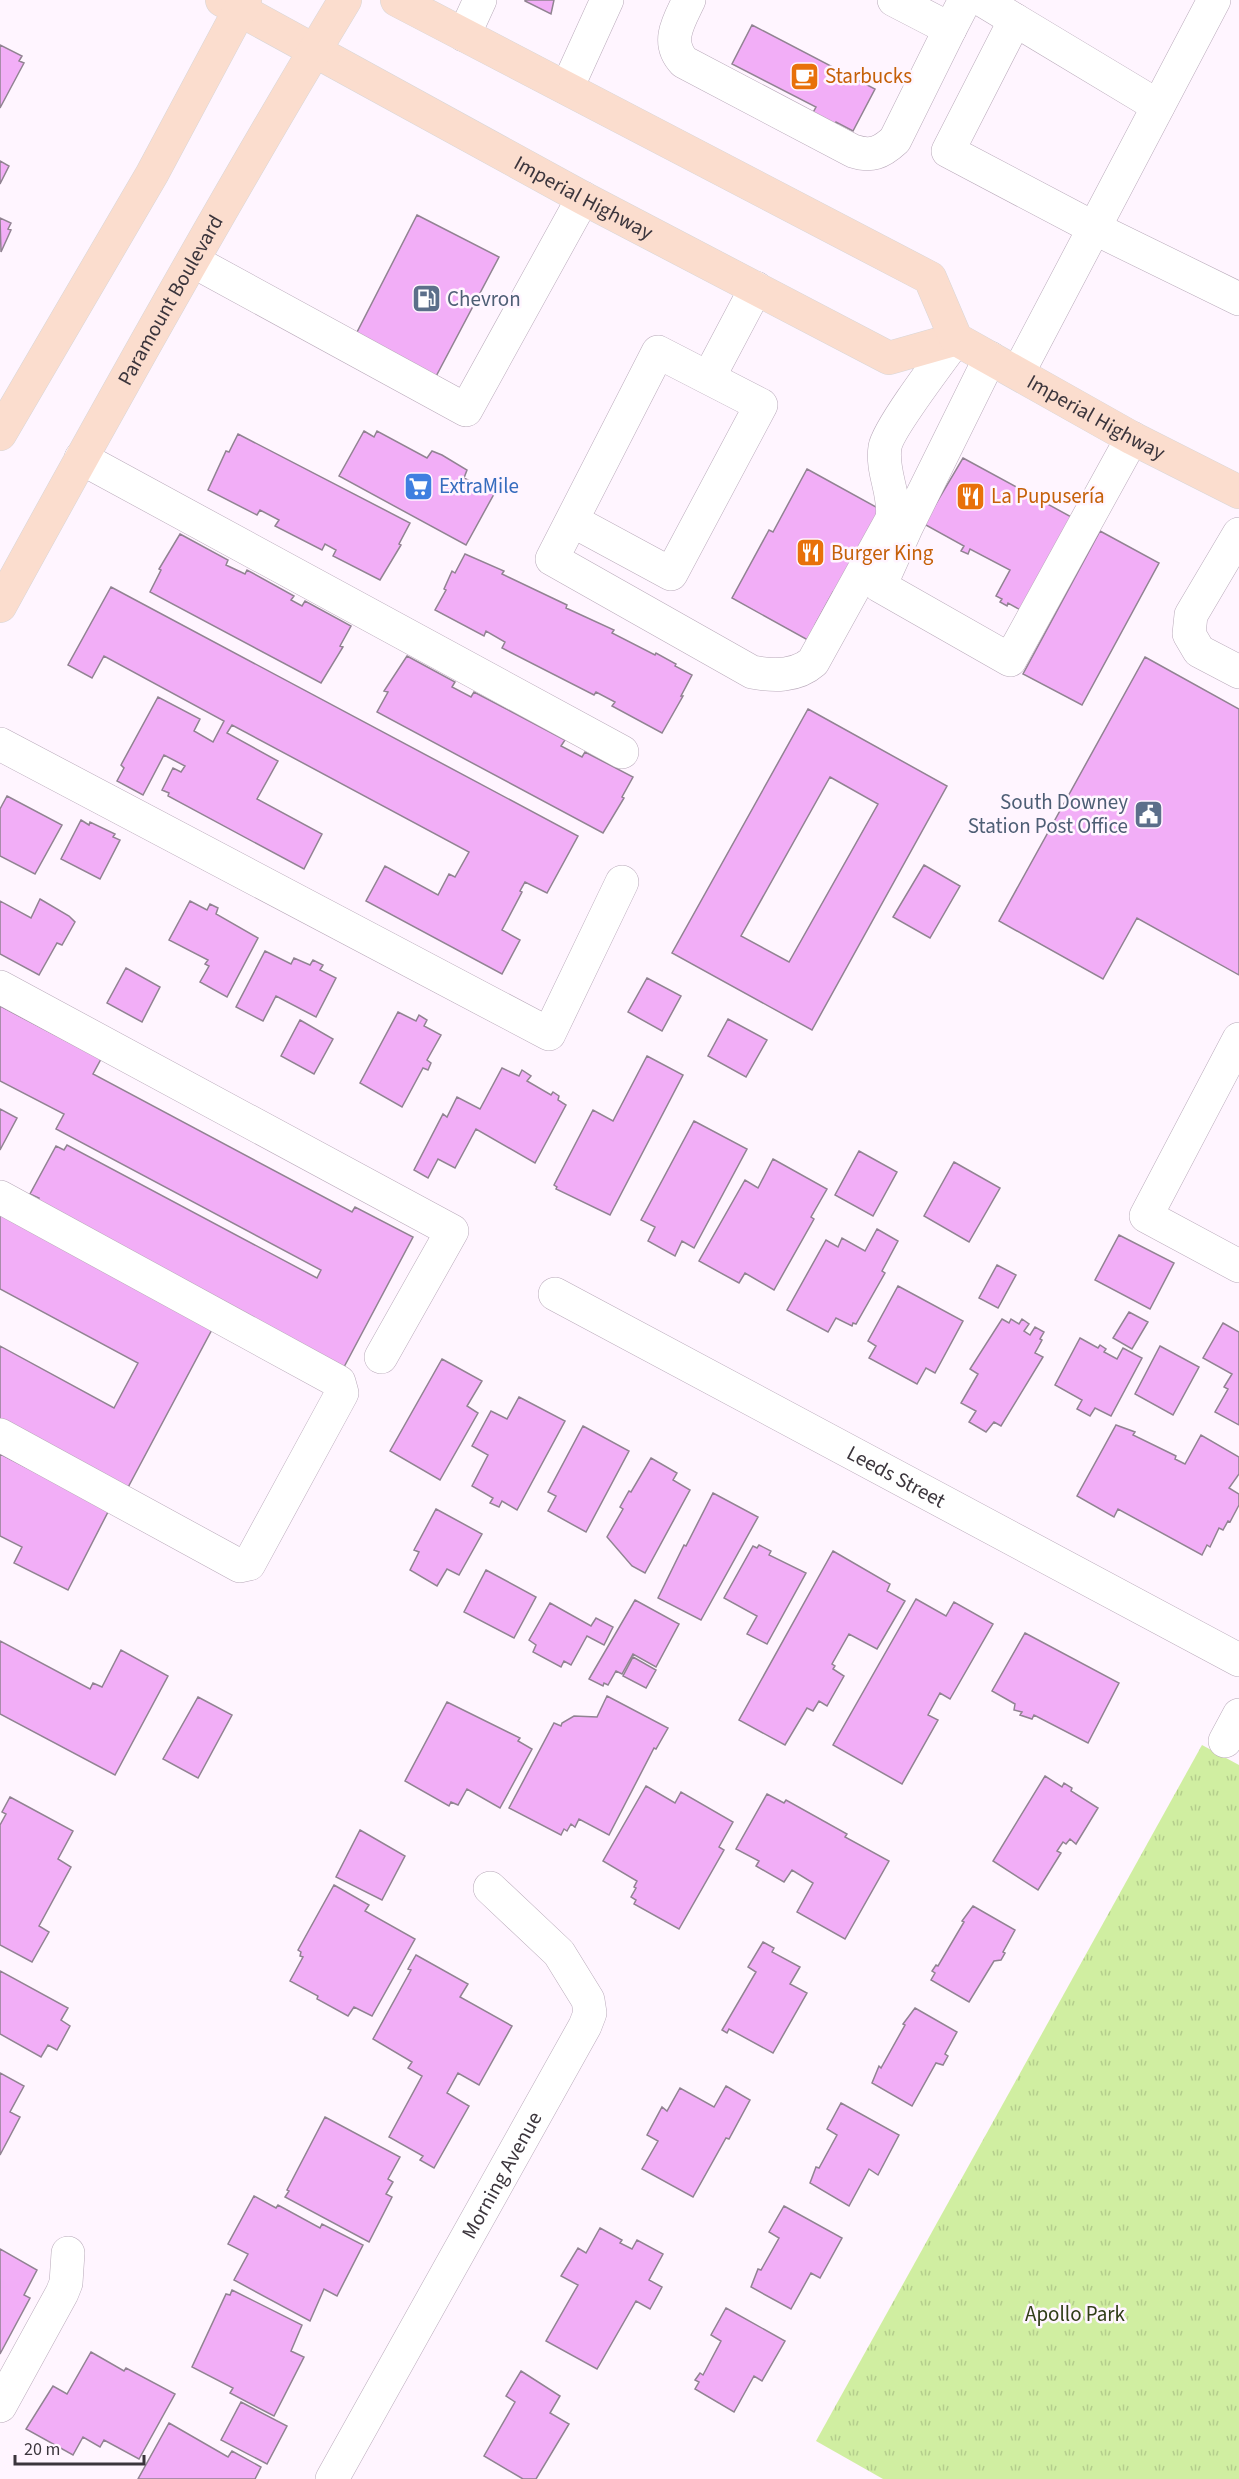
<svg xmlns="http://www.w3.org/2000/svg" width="1239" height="2479" font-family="'Source Sans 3',sans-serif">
<defs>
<pattern id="park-tufts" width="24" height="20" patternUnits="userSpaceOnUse" patternTransform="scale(1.5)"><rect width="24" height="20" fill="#d0eea1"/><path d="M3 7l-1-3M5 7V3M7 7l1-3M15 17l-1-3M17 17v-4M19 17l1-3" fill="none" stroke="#b4cd8c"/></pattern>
</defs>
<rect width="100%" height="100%" fill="#fff5ff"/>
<path fill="url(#park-tufts)" d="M 1202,1745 L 1239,1765 L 1239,2479 L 883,2479 L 816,2441 Z"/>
<path fill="#f2aef7" stroke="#918392" stroke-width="1.5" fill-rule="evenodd" d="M 525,0 L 554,0 L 551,14 L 525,1 Z
M 752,25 L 875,89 L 853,131 L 836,122 L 833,129 L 810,118 L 816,107 L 732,64 Z
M 0,45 L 22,56 L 19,61 L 24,63 L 0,108 Z
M 0,161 L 9,166 L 0,184 Z
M 417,215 L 499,257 L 433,382 L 353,340 Z
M 0,218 L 11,223 L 8,229 L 11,230 L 1,252 Z
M 364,431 L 374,437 L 377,431 L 427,458 L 432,451 L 442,455 L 467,470 L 464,478 L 494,494 L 466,545 L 339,476 Z
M 238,434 L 410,523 L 399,544 L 401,545 L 380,580 L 333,556 L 336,550 L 325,544 L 322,550 L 275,526 L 279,520 L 260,510 L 257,515 L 208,490 L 226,451 L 229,452 Z
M 963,458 L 1075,519 L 1024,612 L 1008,603 L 1007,606 L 1000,602 L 1002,599 L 996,596 L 1010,570 L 970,549 L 968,554 L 961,551 L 964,546 L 924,524 Z
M 807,469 L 885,512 L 843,597 L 833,592 L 815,625 L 815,644 L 732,598 L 769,530 L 773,532 Z
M 1100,531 L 1159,563 L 1082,705 L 1023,674 Z
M 180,534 L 228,560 L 226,565 L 245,574 L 247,570 L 294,596 L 291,600 L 302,606 L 305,601 L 351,626 L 340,646 L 343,647 L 321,683 L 150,592 L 161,570 L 159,569 Z
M 465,554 L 504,571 L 502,574 L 567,605 L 566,608 L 614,630 L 612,633 L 655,655 L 656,653 L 676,664 L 675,666 L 692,675 L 681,696 L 683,696 L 662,733 L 612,706 L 615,702 L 596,692 L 594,695 L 502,648 L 505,642 L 486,631 L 484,636 L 435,610 L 446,590 L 444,589 L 452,571 L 455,573 Z
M 111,587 L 578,836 L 547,893 L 525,882 L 520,891 L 522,892 L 502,930 L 520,940 L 502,974 L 366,901 L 385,866 L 438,895 L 449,874 L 455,877 L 469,852 L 232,725 L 227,733 L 278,761 L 257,799 L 322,834 L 304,869 L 168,796 L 169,793 L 162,790 L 173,768 L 181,772 L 185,766 L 164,755 L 143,795 L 117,781 L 124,768 L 121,765 L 158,697 L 200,719 L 194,731 L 213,742 L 224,721 L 104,656 L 92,678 L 68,665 Z
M 407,656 L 455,682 L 452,687 L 471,697 L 474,692 L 565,740 L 561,746 L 582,757 L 585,752 L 633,777 L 622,797 L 624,798 L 603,833 L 377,712 L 388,692 L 384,691 Z
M 1145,657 L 1239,709 L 1239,975 L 1137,918 L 1103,979 L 999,921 Z
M 808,709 L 947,786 L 812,1030 L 672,953 ZM 830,777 L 878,804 L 789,962 L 741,936 Z
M 7,796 L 62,825 L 35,874 L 0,856 L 0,809 Z
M 81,820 L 89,825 L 90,822 L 115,834 L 113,837 L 120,840 L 100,879 L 61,859 Z
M 924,865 L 960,886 L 930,938 L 893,917 Z
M 40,899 L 69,916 L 75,922 L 62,945 L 57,943 L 39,975 L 0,954 L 0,901 L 31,918 Z
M 190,901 L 207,910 L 210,904 L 218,908 L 216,914 L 258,938 L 227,997 L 200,982 L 209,966 L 205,964 L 208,960 L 169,940 Z
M 265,951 L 291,964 L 294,958 L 310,965 L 313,960 L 323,965 L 320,970 L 336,978 L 316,1017 L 276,996 L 263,1021 L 236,1007 Z
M 126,968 L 160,987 L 142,1022 L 107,1003 Z
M 647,978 L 681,996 L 662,1031 L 628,1012 Z
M 0,1006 L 101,1059 L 93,1074 L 352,1212 L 355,1207 L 413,1237 L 344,1367 L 36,1204 L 39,1198 L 30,1194 L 56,1146 L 64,1150 L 67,1145 L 317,1278 L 321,1270 L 56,1129 L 64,1114 L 0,1081 Z
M 398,1012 L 416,1021 L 419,1015 L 427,1020 L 424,1026 L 441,1035 L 427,1060 L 431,1063 L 428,1070 L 423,1068 L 402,1107 L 360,1083 Z
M 728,1019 L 767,1040 L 746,1077 L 708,1056 Z
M 300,1020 L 333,1039 L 314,1074 L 281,1056 Z
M 647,1056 L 683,1075 L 610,1215 L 556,1189 L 557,1187 L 554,1185 L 593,1110 L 613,1121 Z
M 502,1068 L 519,1076 L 522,1070 L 531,1076 L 527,1081 L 551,1095 L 553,1092 L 559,1096 L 558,1100 L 566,1105 L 535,1163 L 476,1129 L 455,1168 L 438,1159 L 428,1178 L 414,1170 L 443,1114 L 447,1117 L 457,1097 L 480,1109 Z
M 0,1109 L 17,1118 L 0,1150 Z
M 694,1121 L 747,1149 L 694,1248 L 682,1241 L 675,1256 L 648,1241 L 655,1227 L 641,1220 Z
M 859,1151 L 897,1172 L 873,1216 L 835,1195 Z
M 773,1159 L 827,1189 L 811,1217 L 814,1219 L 774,1290 L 745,1273 L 739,1283 L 699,1261 L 745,1180 L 758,1188 Z
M 954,1162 L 1000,1188 L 969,1242 L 924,1216 Z
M 0,1207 L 216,1322 L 125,1493 L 0,1427 L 0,1346 L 114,1408 L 138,1363 L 0,1289 Z
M 877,1229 L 898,1241 L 882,1271 L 885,1273 L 856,1324 L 853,1323 L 852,1326 L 836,1318 L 828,1332 L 787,1310 L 826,1240 L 838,1247 L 842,1238 L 865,1251 Z
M 1119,1235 L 1174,1263 L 1150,1309 L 1095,1280 Z
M 997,1265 L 1016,1275 L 998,1308 L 979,1298 Z
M 898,1286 L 963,1321 L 935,1373 L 926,1368 L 917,1384 L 869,1358 L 876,1346 L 868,1341 Z
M 1129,1312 L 1148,1322 L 1132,1349 L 1113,1338 Z
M 1002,1319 L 1009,1323 L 1011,1319 L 1019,1324 L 1022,1319 L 1029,1324 L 1024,1331 L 1030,1335 L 1035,1327 L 1044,1332 L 1040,1339 L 1042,1340 L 1035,1353 L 1043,1357 L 1001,1426 L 994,1422 L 986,1432 L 969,1422 L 976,1411 L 961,1403 L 978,1374 L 970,1369 Z
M 1223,1323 L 1239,1332 L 1239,1425 L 1215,1412 L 1228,1389 L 1224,1387 L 1232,1374 L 1203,1358 Z
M 1080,1338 L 1098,1348 L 1100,1345 L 1106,1349 L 1104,1352 L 1117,1359 L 1123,1348 L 1142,1358 L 1111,1416 L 1095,1408 L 1090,1416 L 1077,1409 L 1082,1400 L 1055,1385 Z
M 1160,1346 L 1199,1367 L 1173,1415 L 1135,1394 Z
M 442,1359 L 482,1381 L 467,1406 L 478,1413 L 440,1480 L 390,1451 Z
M 519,1397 L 565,1421 L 517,1510 L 502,1501 L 499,1507 L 490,1503 L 493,1498 L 472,1486 L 488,1455 L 472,1446 L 491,1411 L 507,1419 Z
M 1116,1425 L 1135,1432 L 1133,1435 L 1176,1456 L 1175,1459 L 1185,1464 L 1201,1435 L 1239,1457 L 1239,1474 L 1229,1488 L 1239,1494 L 1239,1505 L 1230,1522 L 1228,1521 L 1223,1530 L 1219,1528 L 1210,1547 L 1207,1545 L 1202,1555 L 1118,1509 L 1114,1517 L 1077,1496 Z
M 583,1426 L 629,1451 L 586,1532 L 548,1511 L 556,1496 L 548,1492 Z
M 0,1454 L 109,1510 L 68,1590 L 14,1563 L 22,1547 L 0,1536 Z
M 651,1458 L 677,1473 L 673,1480 L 690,1490 L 645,1573 L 632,1566 L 607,1537 L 623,1509 L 620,1507 L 629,1491 L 631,1492 Z
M 713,1493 L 758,1517 L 701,1620 L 658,1598 L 684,1545 L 686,1546 Z
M 436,1509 L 482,1534 L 459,1575 L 447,1569 L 437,1586 L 410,1570 L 419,1552 L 414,1550 Z
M 759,1545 L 771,1551 L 769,1555 L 806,1573 L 767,1644 L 747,1634 L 757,1616 L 724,1598 L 753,1546 L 757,1548 Z
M 833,1551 L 890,1584 L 887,1591 L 905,1601 L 877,1649 L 849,1634 L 832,1664 L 835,1666 L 833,1669 L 844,1676 L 827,1706 L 819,1701 L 813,1711 L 807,1708 L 785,1745 L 739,1720 Z
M 486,1570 L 536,1597 L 514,1638 L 464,1612 Z
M 916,1599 L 946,1616 L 954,1602 L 993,1624 L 950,1699 L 940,1693 L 928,1715 L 938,1720 L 902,1784 L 833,1745 Z
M 635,1600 L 679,1624 L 656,1667 L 633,1654 L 622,1674 L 616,1671 L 608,1685 L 604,1683 L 603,1686 L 589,1679 Z
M 550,1603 L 591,1626 L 596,1618 L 613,1627 L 604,1645 L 587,1636 L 571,1665 L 564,1661 L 561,1667 L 533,1652 L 536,1645 L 529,1640 Z
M 1025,1633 L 1119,1683 L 1088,1743 L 1034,1715 L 1032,1719 L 1020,1715 L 1022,1712 L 1014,1710 L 1015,1704 L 992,1691 Z
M 0,1641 L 90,1689 L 93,1683 L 102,1687 L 121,1650 L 168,1676 L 115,1775 L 0,1714 Z
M 633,1657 L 656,1670 L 646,1688 L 623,1676 Z
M 607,1696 L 668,1728 L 656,1749 L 654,1748 L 609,1835 L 579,1819 L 575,1827 L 571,1824 L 567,1831 L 564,1829 L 561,1835 L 509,1808 L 554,1723 L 561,1726 L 562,1723 L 574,1716 L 597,1717 Z
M 198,1697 L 232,1715 L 198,1778 L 163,1759 Z
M 447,1702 L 520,1738 L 518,1741 L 532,1749 L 500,1808 L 467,1789 L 458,1805 L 451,1802 L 449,1806 L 405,1781 Z
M 1045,1776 L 1062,1787 L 1064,1783 L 1072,1788 L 1071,1791 L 1098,1808 L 1076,1844 L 1070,1839 L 1066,1844 L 1063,1842 L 1057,1851 L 1061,1853 L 1038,1890 L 993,1861 Z
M 646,1786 L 675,1803 L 681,1792 L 733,1822 L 719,1847 L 724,1850 L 679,1929 L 634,1904 L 636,1900 L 631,1897 L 636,1888 L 634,1887 L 637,1881 L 603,1861 Z
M 767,1794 L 784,1803 L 786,1800 L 847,1834 L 845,1837 L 889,1861 L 845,1939 L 797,1912 L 813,1883 L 792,1870 L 784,1882 L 756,1866 L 759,1861 L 736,1849 Z
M 10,1797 L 73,1831 L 58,1859 L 71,1867 L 39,1926 L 49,1932 L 32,1962 L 0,1945 L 0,1825 L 6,1814 L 2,1812 Z
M 360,1830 L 405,1856 L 382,1900 L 336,1877 Z
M 334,1885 L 369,1905 L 365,1911 L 415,1939 L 372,2016 L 354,2007 L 348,2016 L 317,1999 L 318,1996 L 290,1981 L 303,1957 L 300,1956 L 301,1952 L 298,1950 Z
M 973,1906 L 1015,1930 L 1003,1952 L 1005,1953 L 1001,1960 L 994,1961 L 969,2002 L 931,1980 L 935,1973 L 932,1971 L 936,1965 L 938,1966 L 964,1922 L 962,1921 Z
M 763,1942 L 774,1948 L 772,1952 L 800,1967 L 790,1984 L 807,1993 L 773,2053 L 729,2029 L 727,2033 L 722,2030 L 756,1972 L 748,1967 Z
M 416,1955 L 468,1984 L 460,1997 L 512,2026 L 479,2085 L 458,2073 L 447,2093 L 469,2106 L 434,2168 L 420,2160 L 423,2156 L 389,2137 L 422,2076 L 408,2068 L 412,2062 L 373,2039 L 411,1970 L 408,1969 Z
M 0,1971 L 68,2008 L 61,2020 L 70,2026 L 57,2050 L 48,2045 L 41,2057 L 0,2034 Z
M 915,2008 L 957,2032 L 945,2054 L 948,2056 L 943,2065 L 936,2063 L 912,2106 L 872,2083 L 879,2066 L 881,2068 L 905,2025 L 903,2024 Z
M 0,2073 L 24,2086 L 10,2112 L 20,2117 L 0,2155 Z
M 726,2086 L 750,2100 L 729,2139 L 726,2138 L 693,2197 L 642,2169 L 658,2141 L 647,2135 L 662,2107 L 667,2111 L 680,2088 L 714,2107 Z
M 841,2103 L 899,2135 L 878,2175 L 869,2169 L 849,2206 L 810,2183 L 816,2167 L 819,2168 L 837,2135 L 827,2129 Z
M 325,2117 L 400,2157 L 388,2179 L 393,2182 L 386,2194 L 392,2197 L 369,2242 L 285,2197 L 289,2191 L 287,2190 Z
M 254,2196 L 276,2208 L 278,2205 L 320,2228 L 322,2224 L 363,2245 L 337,2296 L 324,2289 L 310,2321 L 234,2280 L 248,2254 L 228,2244 Z
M 784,2206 L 842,2238 L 820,2278 L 811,2273 L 791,2309 L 751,2287 L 758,2269 L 761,2270 L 779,2238 L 769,2232 Z
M 600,2228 L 622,2240 L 620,2243 L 632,2249 L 637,2240 L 663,2254 L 649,2280 L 662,2287 L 650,2309 L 636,2301 L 597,2369 L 546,2341 L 578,2285 L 561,2276 L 578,2248 L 586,2253 Z
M 0,2249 L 37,2270 L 24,2295 L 30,2298 L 0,2354 Z
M 232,2290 L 302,2325 L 291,2351 L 304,2357 L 274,2416 L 230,2393 L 233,2388 L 192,2367 L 226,2294 L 230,2295 Z
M 726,2308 L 785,2341 L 762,2381 L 754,2376 L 734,2412 L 695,2389 L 699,2382 L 695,2380 L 700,2373 L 703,2375 L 721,2341 L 711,2335 Z
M 91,2352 L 124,2371 L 126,2368 L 175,2394 L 139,2459 L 104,2440 L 100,2447 L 83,2437 L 73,2455 L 26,2429 L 53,2386 L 67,2394 Z
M 521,2371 L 560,2396 L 550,2413 L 569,2424 L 536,2479 L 523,2479 L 484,2456 L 515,2402 L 506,2396 Z
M 241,2402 L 287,2426 L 267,2464 L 221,2440 Z
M 169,2423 L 228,2457 L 232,2451 L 261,2467 L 255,2479 L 138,2479 Z"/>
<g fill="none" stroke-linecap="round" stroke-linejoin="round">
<defs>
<g id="minor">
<path d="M 689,0 C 679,21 665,42 684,62 L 853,151 C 871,157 881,153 895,140 L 950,29"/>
<path d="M 894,0 L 950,29 L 965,0"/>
<path d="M 982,0 L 1015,20"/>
<path d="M 464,35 L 480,0"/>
<path d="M 567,88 L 607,0"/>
<path d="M 1158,106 L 1015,20 L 948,151 L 1094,228 L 1239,299"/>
<path d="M 193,261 L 466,410 L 583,198"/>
<path d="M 990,358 L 906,528 L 880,586 L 1010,660 L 1132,438"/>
<path d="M 1018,373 L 1214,0"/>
<path d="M 709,377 L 756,288"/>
<path d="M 81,458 L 622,752"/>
<path d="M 573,521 L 671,574 L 761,405 L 658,352 L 552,559 L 752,672 C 773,676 796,677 813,662 L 892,519 C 896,494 881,472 885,447 C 888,429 942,358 956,339"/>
<path d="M 1239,534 L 1191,615 L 1189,634 L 1199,651 L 1239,672"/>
<path d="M 0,744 L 549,1034 L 622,882"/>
<path d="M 0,987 L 452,1231 L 381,1357"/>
<path d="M 1239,1039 L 1146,1216 L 1239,1266"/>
<path d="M 0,1197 L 339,1382 L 342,1393 L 249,1564 L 240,1566 L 0,1435"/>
<path id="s1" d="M 555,1294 L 1239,1660"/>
<path d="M 1225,1741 L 1239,1715"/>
<path d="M 0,2406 L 62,2293 L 66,2283 L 68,2253"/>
<path id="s2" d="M 332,2479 L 585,2026 L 590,2013 L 588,2000 L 559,1953 L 490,1888"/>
</g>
<g id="major">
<path id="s3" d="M 222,0 L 583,198 L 889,358 L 956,339"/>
<path id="s4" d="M 397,0 L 930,278 L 956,339 L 1132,438 L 1239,492"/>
<path d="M 0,434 L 152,174 L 245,0"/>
<path id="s5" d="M 0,606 C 112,402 225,199 345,0"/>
</g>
</defs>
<use href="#minor" stroke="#b9aaba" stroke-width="34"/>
<use href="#major" stroke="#d8d7d8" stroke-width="34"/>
<use href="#minor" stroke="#fff" stroke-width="33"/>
<use href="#major" stroke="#fbddce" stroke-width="33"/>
</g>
<defs>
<symbol id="cafe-square" viewBox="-11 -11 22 22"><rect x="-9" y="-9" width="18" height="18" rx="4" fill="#e8710a" stroke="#fff5ff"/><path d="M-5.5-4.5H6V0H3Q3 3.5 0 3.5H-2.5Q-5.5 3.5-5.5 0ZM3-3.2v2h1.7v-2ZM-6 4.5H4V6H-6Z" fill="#fff"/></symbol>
<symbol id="fuel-square" viewBox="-11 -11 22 22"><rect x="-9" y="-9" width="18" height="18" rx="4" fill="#5c6f8a" stroke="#fff5ff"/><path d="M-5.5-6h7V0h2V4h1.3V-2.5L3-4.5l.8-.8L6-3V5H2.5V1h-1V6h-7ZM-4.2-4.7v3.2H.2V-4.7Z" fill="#fff"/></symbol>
<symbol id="supermarket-square" viewBox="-11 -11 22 22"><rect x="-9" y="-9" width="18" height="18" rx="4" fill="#3f7fe0" stroke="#fff5ff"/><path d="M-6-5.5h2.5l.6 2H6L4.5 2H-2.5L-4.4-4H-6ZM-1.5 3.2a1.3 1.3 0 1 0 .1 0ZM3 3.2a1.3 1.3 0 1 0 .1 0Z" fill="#fff"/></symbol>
<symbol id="restaurant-square" viewBox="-11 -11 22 22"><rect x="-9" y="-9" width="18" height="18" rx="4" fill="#e8710a" stroke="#fff5ff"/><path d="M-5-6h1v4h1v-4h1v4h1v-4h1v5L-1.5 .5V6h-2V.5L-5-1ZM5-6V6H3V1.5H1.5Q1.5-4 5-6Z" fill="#fff"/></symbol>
<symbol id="civic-square" viewBox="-11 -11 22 22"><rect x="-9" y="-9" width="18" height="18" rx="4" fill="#5c6f8a" stroke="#fff5ff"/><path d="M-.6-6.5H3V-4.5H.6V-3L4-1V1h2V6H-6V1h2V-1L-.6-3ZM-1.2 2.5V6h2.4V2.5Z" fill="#fff"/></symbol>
</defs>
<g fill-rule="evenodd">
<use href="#cafe-square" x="788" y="60" width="33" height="33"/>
<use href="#fuel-square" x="410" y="282" width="33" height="33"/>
<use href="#supermarket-square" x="402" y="470" width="33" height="33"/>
<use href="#restaurant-square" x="954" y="480" width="33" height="33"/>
<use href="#restaurant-square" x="794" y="536" width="33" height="33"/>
<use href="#civic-square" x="1132" y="798" width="33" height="33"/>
</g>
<g text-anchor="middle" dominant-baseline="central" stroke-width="5" stroke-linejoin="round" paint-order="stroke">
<g font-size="21" fill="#c56008" stroke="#fff5ff" text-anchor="start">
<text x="825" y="76">Starbucks</text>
<text x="991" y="496">La Pupusería</text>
<text x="831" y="553">Burger King</text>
</g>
<g font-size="21" fill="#3b353c" stroke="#fff5ff">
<text stroke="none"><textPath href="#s3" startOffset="412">Imperial Highway</textPath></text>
<text stroke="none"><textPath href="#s5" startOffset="350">Paramount Boulevard</textPath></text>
<text stroke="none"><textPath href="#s4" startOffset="828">Imperial Highway</textPath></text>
<text stroke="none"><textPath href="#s1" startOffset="387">Leeds Street</textPath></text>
<text stroke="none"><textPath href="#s2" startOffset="348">Morning Avenue</textPath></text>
</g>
<g font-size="21" fill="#4e5e75" stroke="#fff5ff" text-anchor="start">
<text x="447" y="299">Chevron</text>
<text x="1128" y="802" text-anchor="end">South Downey<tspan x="1128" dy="24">Station Post Office</tspan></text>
</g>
<g font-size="21" fill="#366cbe" stroke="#fff5ff" text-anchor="start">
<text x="439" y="486">ExtraMile</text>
</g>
<g font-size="21" fill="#303d17" stroke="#fff5ff">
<text x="1075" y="2314">Apollo Park</text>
</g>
</g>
<path d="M15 2455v9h129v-9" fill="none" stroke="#3b353c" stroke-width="3"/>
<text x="24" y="2455" font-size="18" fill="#3b353c" stroke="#fff5ff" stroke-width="4.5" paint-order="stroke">20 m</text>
</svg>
